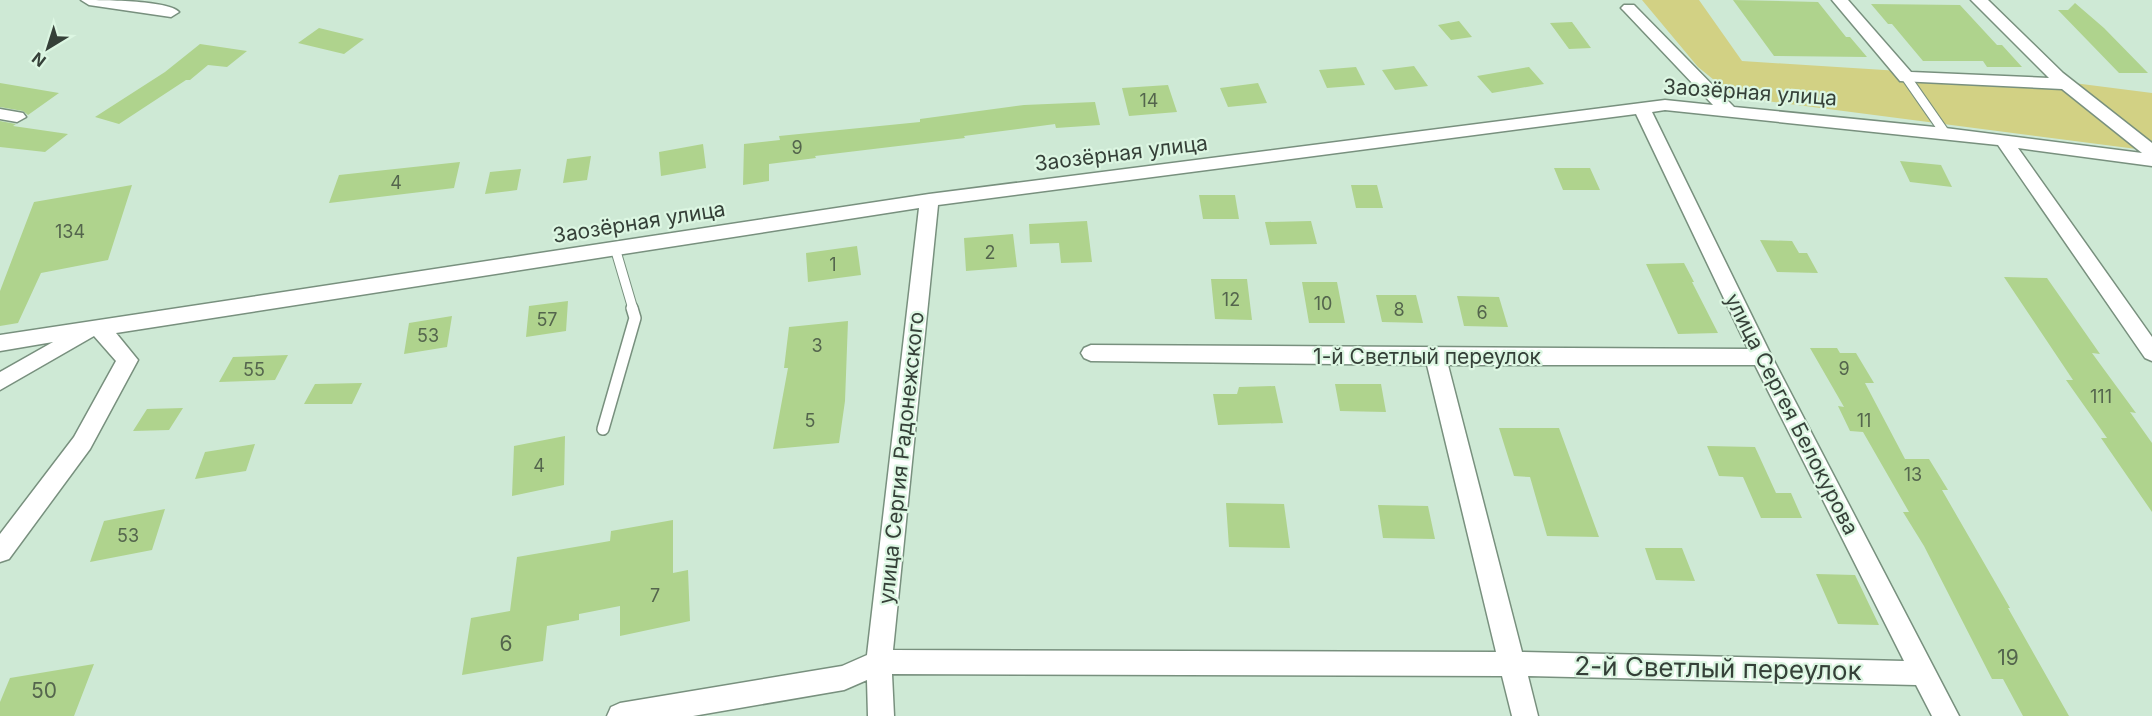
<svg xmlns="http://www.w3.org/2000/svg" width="2152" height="716" font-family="Inter,sans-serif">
<rect width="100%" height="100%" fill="#cee9d5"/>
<path fill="#d2d184" d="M 1642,0 L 1699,0 L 1742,61 L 2058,81 L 2152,93 L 2152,151 L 1735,97 L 1698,67 Z"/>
<path fill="#afd38d" d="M 1733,0 L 1818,2 L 1846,37 L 1850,37 L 1867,57 L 1774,56 Z
M 2075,3 L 2104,28 L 2148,73 L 2119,73 L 2058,10 L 2068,10 Z
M 1871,4 L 1960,5 L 1997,45 L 2002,45 L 2022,67 L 1987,67 L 1983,61 L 1923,61 L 1892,24 L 1888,24 Z
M 1459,21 L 1472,37 L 1451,40 L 1438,25 Z
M 1572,22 L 1591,48 L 1569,49 L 1550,23 Z
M 319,28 L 364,39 L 344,54 L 298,43 Z
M 200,44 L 247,51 L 227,67 L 208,65 L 190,80 L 186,80 L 119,124 L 95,117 L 165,72 Z
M 1414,66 L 1428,86 L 1395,90 L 1382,70 Z
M 1356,67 L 1365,85 L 1327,88 L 1319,70 Z
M 1529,67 L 1544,84 L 1492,93 L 1477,76 Z
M 0,83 L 59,93 L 28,115 L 23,111 L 0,107 Z
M 1258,83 L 1267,103 L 1228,107 L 1220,88 Z
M 1168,85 L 1177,112 L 1129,116 L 1122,88 Z
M 1095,102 L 1100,125 L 1056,128 L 1055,124 L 964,136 L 965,138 L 815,156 L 816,158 L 769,164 L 769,181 L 743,185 L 744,144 L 780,140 L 779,136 L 920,122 L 920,119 L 1024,105 Z
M 0,121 L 16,124 L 13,126 L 68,134 L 45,152 L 0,147 Z
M 703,144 L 706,168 L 661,176 L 659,152 Z
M 591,156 L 587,180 L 563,183 L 567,159 Z
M 1900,161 L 1941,165 L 1952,187 L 1910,182 Z
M 460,162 L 454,188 L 329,203 L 339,175 Z
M 1554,168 L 1590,168 L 1600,190 L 1563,190 Z
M 521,169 L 517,190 L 485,194 L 490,172 Z
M 132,185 L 108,260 L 41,273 L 18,323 L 0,326 L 0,291 L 34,202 Z
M 1351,185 L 1377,185 L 1383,208 L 1356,208 Z
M 1199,195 L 1235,195 L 1239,219 L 1203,219 Z
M 1087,221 L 1092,262 L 1061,263 L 1059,243 L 1030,244 L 1029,224 Z
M 1311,221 L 1317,244 L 1270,245 L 1265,222 Z
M 1013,234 L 1017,267 L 966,271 L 964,238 Z
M 1760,240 L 1792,241 L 1799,253 L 1807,253 L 1818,273 L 1777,272 Z
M 857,246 L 861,275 L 808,282 L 806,253 Z
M 1684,263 L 1694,282 L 1692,282 L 1718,333 L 1678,334 L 1646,264 Z
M 2004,277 L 2047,278 L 2100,354 L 2092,353 L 2136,413 L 2130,412 L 2152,443 L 2152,512 L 2101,438 L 2107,438 L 2066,380 L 2073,380 Z
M 1211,279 L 1247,279 L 1252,320 L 1215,319 Z
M 1302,282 L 1337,282 L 1345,323 L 1309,323 Z
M 1376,295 L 1416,295 L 1423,323 L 1382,322 Z
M 1457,296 L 1499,297 L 1508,327 L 1464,326 Z
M 568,301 L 566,331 L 526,337 L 529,306 Z
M 452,316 L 447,347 L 404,354 L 409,323 Z
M 848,321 L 845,401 L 839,443 L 773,449 L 788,368 L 784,368 L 789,327 Z
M 1810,348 L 1837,348 L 1840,353 L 1856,353 L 1874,383 L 1865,383 L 1905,459 L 1929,459 L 1948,490 L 1942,490 L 2010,608 L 2008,608 L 2069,716 L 2023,716 L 2003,679 L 1992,679 L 1924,546 L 1903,512 L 1909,512 L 1863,432 L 1850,431 L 1838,406 L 1844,407 Z
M 288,355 L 275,380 L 219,382 L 233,357 Z
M 362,383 L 352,404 L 304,404 L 315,384 Z
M 1335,384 L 1381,384 L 1386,412 L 1340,411 Z
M 1275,386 L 1283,423 L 1218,425 L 1213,394 L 1237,394 L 1239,387 Z
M 183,408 L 169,430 L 133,431 L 147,409 Z
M 1499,428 L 1559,428 L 1599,537 L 1547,536 L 1530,477 L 1514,476 Z
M 565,436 L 564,485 L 512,496 L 514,446 Z
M 255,444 L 246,471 L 195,479 L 205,452 Z
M 1707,446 L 1755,447 L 1776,493 L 1791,493 L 1802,518 L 1761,518 L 1743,477 L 1719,476 Z
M 1226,503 L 1284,504 L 1290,548 L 1229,547 Z
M 1378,505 L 1428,506 L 1435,539 L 1383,538 Z
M 165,509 L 152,550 L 90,562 L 104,521 Z
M 673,520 L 673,573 L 688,570 L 690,621 L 620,636 L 620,606 L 579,614 L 579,620 L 547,626 L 543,661 L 462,675 L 471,618 L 510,611 L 517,557 L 610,541 L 611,531 Z
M 1645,548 L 1682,548 L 1695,581 L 1656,580 Z
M 1816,574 L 1855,575 L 1879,625 L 1838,624 Z
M 94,664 L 74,716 L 0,716 L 0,702 L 10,678 Z"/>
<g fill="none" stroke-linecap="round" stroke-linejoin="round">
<defs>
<path id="service-far1" d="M 1906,77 L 1945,133
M 615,248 L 633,309"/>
<path id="service" d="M 603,429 L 635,318 L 632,308"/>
<path id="minor" d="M 81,0 C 99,0 169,0 179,12 L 171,17 L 89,5 Z
M 1832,0 L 1848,0 L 1911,72 L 2049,78 L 1971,0 L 1988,0 L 2063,73 L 2152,143 L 2152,166 L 2018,148 L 2152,337 L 2152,361 L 2145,358 L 1998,145 L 1665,110 L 1652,112 L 1772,357 L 1959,716 L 1932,716 L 1916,685 L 1528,676 L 1538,716 L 1512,716 L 1502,676 L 892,674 L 894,716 L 868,716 L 867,680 L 844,690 L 693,716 L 607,716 L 611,707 L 620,703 L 842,666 L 867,655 L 919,208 L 116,333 L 138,360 L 90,449 L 9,559 L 0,562 L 0,534 L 74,437 L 116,361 L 94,336 L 0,390 L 0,372 L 53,342 L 0,351 L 0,335 L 929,194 L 1665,100 L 1713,105 L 1624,11 L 1621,8 L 1624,5 L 1634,5 L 1734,107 L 1945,128 L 2142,153 L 2062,89 L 1900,81 ZM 1636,114 L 1748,349 L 1091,345 L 1084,348 L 1081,353 L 1084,358 L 1091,361 L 1427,365 L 1496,652 L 893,650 L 938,205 ZM 1448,365 L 1755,365 L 1904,661 L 1522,652 Z
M 0,109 L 23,113 L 26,117 L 17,122 L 0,119 Z"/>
</defs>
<use href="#service-far1" stroke="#78907e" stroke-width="11"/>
<use href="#service" stroke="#78907e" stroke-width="14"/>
<use href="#minor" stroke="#78907e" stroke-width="3"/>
<use href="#service-far1" stroke="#fff" stroke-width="9"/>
<use href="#service" stroke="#fff" stroke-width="11"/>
<use href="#minor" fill="#fff" fill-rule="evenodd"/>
</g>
<g text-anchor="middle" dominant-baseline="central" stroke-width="4.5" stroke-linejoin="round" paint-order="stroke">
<g font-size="18" fill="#54654d">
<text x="1149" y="100">14</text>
<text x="797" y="147">9</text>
<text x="396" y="182">4</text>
<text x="70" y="231">134</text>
<text x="990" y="252">2</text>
<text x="833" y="264">1</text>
<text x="1231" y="299">12</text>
<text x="1323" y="303">10</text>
<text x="1399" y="309">8</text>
<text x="1482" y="312">6</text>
<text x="547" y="319">57</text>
<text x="428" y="335">53</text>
<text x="817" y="345">3</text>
<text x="1844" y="368">9</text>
<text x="254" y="369">55</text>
<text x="2101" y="396">111</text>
<text x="810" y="420">5</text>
<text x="1864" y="420">11</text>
<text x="539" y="465">4</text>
<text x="1913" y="474">13</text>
<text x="128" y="535">53</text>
<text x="655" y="595">7</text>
</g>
<g font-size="21" fill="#354038" stroke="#dcf6e2">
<text transform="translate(1750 92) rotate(4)">Заозёрная улица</text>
<text transform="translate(1121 153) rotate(-7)">Заозёрная улица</text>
<text transform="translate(639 222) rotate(-9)">Заозёрная улица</text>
<text x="1427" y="356">1-й Светлый переулок</text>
<text transform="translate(1792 414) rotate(63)">улица Сергея Белокурова</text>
<text transform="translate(901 458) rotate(-84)">улица Сергия Радонежского</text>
</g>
<g font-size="21" fill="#54654d">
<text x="506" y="643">6</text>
<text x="2008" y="657">19</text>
<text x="44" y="690">50</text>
</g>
<g font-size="26" fill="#354038" stroke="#dcf6e2">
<text transform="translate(1718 668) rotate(1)">2-й Светлый переулок</text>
</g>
</g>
<g transform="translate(48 48) rotate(218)" stroke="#dcf6e2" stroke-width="4.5" paint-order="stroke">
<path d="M0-4.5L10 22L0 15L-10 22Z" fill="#354038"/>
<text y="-9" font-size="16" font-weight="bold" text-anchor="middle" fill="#354038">N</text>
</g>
</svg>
